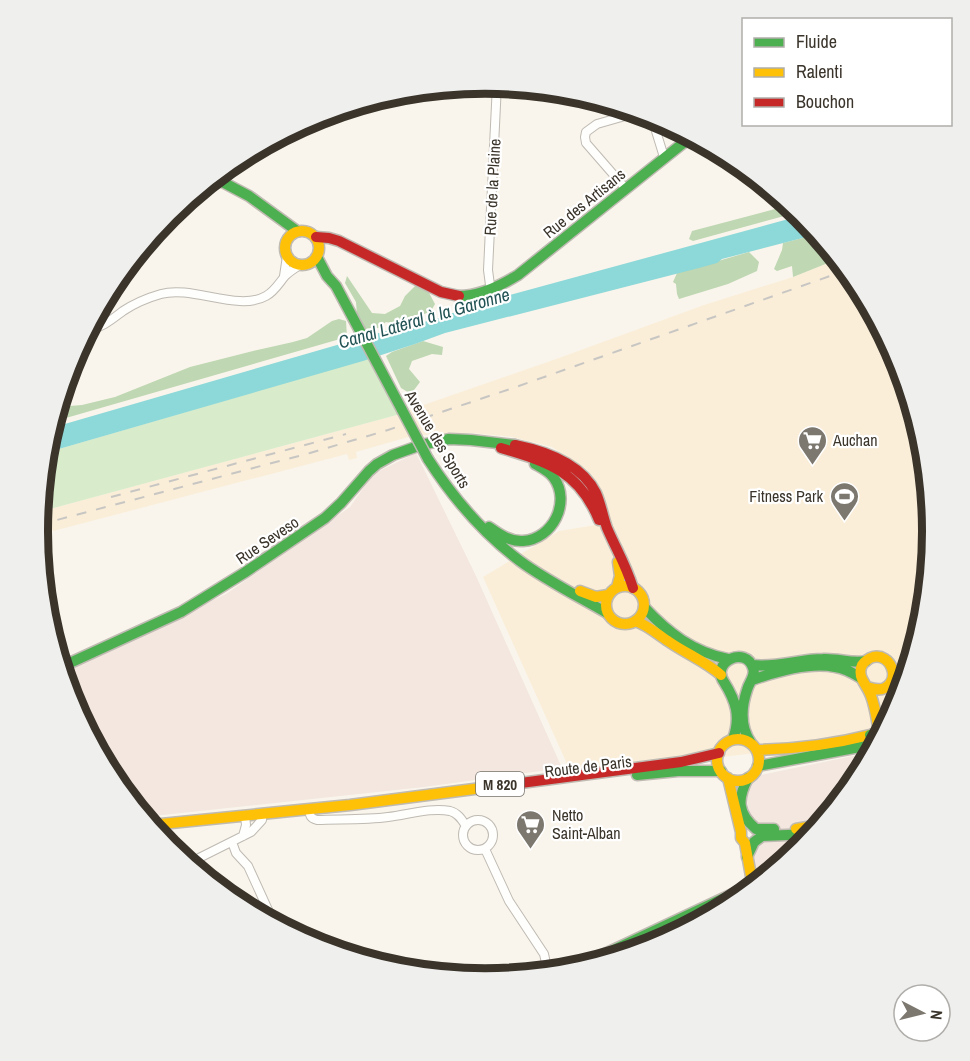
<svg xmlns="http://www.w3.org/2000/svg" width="970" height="1061" font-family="'Archivo Narrow',sans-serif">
<rect width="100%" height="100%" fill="#f9f5ec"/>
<path fill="#faeed9" d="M 838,259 L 857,282 L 899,360 L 924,444 L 932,531 L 924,618 L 898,702 L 882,733 L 838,743 L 572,775 L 483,577 L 559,531 L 608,523 L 601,491 L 591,475 L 579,465 L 552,447 L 512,437 L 472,433 L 422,435 L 409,410 L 559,358 L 704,305 L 793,277 Z
M 400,414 L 412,436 L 356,452 L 357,458 L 349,460 L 347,454 L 38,535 L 39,512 Z"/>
<path fill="#f3e7df" d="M 416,453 L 476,576 L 562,768 L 424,787 L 144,817 L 113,779 L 71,701 L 62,669 L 226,594 L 350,507 L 373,474 Z
M 872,752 L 857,779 L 801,847 L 757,883 L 746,788 L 761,775 Z"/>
<path fill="#d8eccc" d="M 374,357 L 404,413 L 39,512 L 45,453 Z"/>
<path fill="#bfd7b2" d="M 790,205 L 799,212 L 693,241 L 689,239 L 692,231 Z
M 818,234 L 838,259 L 793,277 L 792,266 L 777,271 L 774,269 L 782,250 L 783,243 Z
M 749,252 L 759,262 L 757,271 L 728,284 L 679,299 L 677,294 L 676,284 L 673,282 L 677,273 Z
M 347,276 L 372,313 L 385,314 L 400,306 L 405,296 L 416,285 L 428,291 L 435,304 L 431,311 L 400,325 L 386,322 L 378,328 L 365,329 L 357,315 L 356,302 L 345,283 Z
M 339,319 L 346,321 L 347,337 L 52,422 L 57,407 L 82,405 L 115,397 L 190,367 L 253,351 L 293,342 L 307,338 L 332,321 Z
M 423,341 L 443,347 L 442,355 L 432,354 L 412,361 L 409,369 L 420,382 L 411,394 L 401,388 L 386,356 L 392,352 Z"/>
<path fill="#8dd8d8" d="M 803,215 L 818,234 L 722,259 L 717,263 L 699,268 L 445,333 L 415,344 L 363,361 L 45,453 L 46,443 L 51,428 L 382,332 L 436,319 L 481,303 Z"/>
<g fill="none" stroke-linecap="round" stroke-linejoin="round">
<defs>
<path id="street" d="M 651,115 L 664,157
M 626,189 L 586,143 L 585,137 L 586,132 L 597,124 L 639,112
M 284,276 L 287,256
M 492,289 L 490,285 L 488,270 L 497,84
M 87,330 C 102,328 111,320 123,311 C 135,303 147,298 161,294 C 192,285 238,312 266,296 C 275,291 279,283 285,276 C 289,272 295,268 300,265
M 893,669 L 906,677
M 888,685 L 904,684
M 309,809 C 310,816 310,818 317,820 C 340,819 365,820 388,817 C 407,815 431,807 450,811 C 458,813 462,820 466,826
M463 835a15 15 0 1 1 30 0a15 15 0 1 1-30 0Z
M 243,836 L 246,825 L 245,816
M 232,842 L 236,853 L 248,866 L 274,923
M 485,849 L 509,901 L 544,954 L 548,972
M 189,863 L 251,832 L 262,820 L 262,814"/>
<path id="fast" d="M 213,177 L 249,196 L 297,231
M 317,257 L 327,276 L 336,286 L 402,410
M 459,296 C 480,296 500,286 518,275 L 692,136
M 428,459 C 453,498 483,533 520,561 C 547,581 578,596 607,613
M 489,527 C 499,534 510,542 523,541 C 553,539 571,502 554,478 C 549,471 542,468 535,464
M 644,607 C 668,633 693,652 728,659
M 752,665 C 776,668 799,659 823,659 C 838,658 852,664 866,661
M 61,667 L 181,612 L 244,573 L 325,518 L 341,503 L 369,471 L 377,464 L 393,455 L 421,445 L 449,439 L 471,440 L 515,445
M 752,680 C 775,672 811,662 835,667 C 845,668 853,673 861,678
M 733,739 C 741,717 736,701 724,682 C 710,662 746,645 753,668 C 756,676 749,682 747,690 C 741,708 740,727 751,743
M 758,766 L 876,744
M 637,775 L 678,771 L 721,771
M 748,778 C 737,799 737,813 756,829
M 756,829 L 774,829
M 747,857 L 754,842 L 762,836 L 812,834
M 575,968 L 752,885"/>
<path id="slow" d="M285 248a17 17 0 1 1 34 0a17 17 0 1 1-34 0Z
M606 605a19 19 0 1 1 38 0a19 19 0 1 1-38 0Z
M 617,587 L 620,576 L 618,562
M 580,591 L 596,597 L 608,595
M 635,621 C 648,625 657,634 668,641 C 685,653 705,661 721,675
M 867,687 C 873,689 879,691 885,688 C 901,679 891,653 873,657 C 869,658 864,662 862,665 C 860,669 860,675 862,679 C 865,685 869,690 871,696 C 876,709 877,723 880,737
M717 760a21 21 0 1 1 42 0a21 21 0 1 1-42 0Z
M 757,750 C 797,749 831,745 870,735
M 728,778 L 741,832 L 741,838 L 745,843 L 753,887
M 151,825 L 350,805 L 513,784
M 796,829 L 819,825"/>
<path id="jam" d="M 316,237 L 329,238 L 339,241 L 441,292 L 459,296
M 515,445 C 545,451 581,463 596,493 C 601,504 603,517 607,528 C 616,549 626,565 633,588
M 501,448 C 548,462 579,471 599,520
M 513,784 L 681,762 L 719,753"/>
</defs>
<use href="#street" stroke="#bfbab2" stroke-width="10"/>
<use href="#fast" stroke="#bfbab2" stroke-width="13"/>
<use href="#slow" stroke="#bfbab2" stroke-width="13"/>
<use href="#jam" stroke="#bfbab2" stroke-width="13"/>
<use href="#street" stroke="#fefefc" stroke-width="8"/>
<use href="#fast" stroke="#4caf50" stroke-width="10"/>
<use href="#slow" stroke="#ffc107" stroke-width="10"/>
<use href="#jam" stroke="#c62828" stroke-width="10"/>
<path stroke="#c8c6c3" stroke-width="2" stroke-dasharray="10 10" stroke-linecap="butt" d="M 111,497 L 346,434
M 38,525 L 310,453 L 388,430 L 513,388 L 847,270"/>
<defs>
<path id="fast-bridge" d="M 402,410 L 428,459
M 870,735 L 882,733"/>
</defs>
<use href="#fast-bridge" stroke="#bfbab2" stroke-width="13" stroke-linecap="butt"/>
<use href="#fast-bridge" stroke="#4caf50" stroke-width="10"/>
</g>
<defs>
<symbol id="supermarket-pin" viewBox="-11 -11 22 30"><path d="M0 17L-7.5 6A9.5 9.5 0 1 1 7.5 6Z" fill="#7d786f" stroke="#fff"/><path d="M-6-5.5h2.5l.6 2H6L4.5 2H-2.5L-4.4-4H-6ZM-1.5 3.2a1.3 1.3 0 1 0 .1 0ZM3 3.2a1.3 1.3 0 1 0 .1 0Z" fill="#fff"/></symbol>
<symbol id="stadium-pin" viewBox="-11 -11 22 30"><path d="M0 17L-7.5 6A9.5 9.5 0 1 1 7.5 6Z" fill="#7d786f" stroke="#fff"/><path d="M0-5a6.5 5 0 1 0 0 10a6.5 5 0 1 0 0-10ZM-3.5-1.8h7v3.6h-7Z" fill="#fff"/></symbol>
</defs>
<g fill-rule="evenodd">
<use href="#supermarket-pin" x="796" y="424" width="33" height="45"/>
<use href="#stadium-pin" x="828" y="480" width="33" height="45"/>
<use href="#supermarket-pin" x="514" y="808" width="33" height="45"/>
</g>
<g text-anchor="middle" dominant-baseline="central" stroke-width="4.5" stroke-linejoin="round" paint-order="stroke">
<rect fill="#fff" stroke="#75716b" stroke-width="1.5" x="476" y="772" width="48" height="24" rx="4.5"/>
<g font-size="15" font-weight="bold" fill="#3a342b">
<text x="500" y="784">M 820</text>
</g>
<g font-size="16" fill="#3a342b" stroke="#fff">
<text transform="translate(492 187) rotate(-87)">Rue de la Plaine</text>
<text transform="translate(584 203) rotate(-39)">Rue des Artisans</text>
<text transform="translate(438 439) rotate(59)">Avenue des Sports</text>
<text transform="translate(267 540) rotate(-34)">Rue Seveso</text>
<text transform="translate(588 766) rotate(-7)">Route de Paris</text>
</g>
<g font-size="16" fill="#3a342b" stroke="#fff" text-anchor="start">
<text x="833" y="440">Auchan</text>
<text x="823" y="496" text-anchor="end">Fitness Park</text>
<text x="552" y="815">Netto<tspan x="552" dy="18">Saint-Alban</tspan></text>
</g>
<g font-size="18" font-style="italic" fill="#235354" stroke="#fff">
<text transform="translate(424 318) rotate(-16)">Canal Latéral à la Garonne</text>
</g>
</g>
<path d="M0 0H970V1061H0ZM48 531a437 437 0 1 1 874 0a437 437 0 1 1-874 0Z" fill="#efefee" fill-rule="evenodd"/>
<path fill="none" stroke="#3a342b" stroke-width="8" d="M48 531a437 437 0 1 1 874 0a437 437 0 1 1-874 0Z"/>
<rect x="742" y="18" width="210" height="108" fill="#ffffff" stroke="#b0aeaa" stroke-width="1.5"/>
<rect x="754" y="38" width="30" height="9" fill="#4caf50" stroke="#b0aeaa" stroke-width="1.5"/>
<text x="796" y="48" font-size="18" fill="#3a342b">Fluide</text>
<rect x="754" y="68" width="30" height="9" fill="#ffc107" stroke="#b0aeaa" stroke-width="1.5"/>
<text x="796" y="78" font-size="18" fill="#3a342b">Ralenti</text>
<rect x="754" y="98" width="30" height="9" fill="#c62828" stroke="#b0aeaa" stroke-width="1.5"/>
<text x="796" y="108" font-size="18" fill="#3a342b">Bouchon</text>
<g transform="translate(922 1013) rotate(97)"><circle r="28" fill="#ffffff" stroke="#b0aeaa" stroke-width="1.5"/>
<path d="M0-4.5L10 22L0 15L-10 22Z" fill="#7d786f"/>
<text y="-9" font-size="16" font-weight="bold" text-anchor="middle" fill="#3a342b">N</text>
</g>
</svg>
